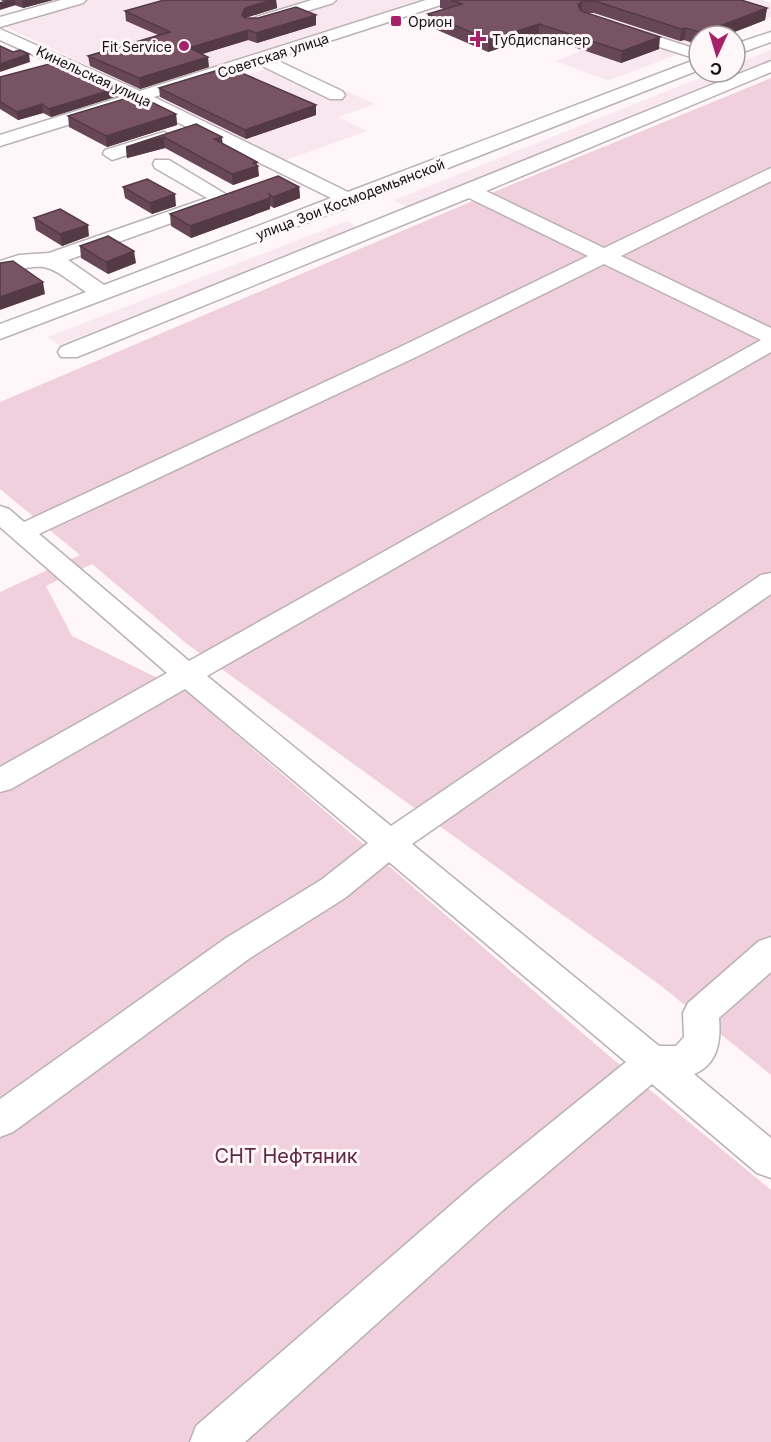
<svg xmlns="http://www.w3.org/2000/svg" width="771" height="1442" font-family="Inter,sans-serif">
<rect width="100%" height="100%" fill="#fff6f9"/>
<path fill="#f8e7ee" d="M 85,0 L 423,0 L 139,90 L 0,24 Z
M 460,0 L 762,0 L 771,3 L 771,17 L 724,36 L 699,36 L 699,46 L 608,81 L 556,61 L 581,51 L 451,3 Z
M 771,50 L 771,60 L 407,207 L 394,200 L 715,72 L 735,72 L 735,64 Z
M 284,63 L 375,104 L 338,117 L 367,131 L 286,160 L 167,101 Z
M 347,221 L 358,228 L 59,345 L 48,337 Z"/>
<path fill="#f1d0dd" d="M 771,78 L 771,1075 L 660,985 L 187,644 L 92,564 L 46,586 L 72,636 L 188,693 L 608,1055 L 771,1190 L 771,1442 L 0,1442 L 0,592 L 80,555 L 0,489 L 0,402 L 496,191 Z"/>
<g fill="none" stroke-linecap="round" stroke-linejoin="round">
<defs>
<path id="minor" d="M 61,0 L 86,0 L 83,3 L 0,27 L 0,17 Z
M 312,0 L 336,0 L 333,3 L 262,25 L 254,20 L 256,17 Z
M 426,0 L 450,0 L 447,3 L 274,59 L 342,91 L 345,95 L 342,99 L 330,99 L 258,64 L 154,97 L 348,192 L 697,59 L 616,33 L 614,30 L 616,27 L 628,27 L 699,50 L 699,70 L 356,204 L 0,339 L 0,324 L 86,292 C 44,263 50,262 0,274 L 0,261 L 19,255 L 49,253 L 207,198 L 155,168 L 153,164 L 155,160 L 169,160 L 232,198 L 229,202 L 219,203 L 216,207 L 68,260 L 104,285 L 331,198 L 138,103 L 0,146 L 0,135 L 124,96 L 0,40 L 0,29 L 140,91 Z
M 771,32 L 771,42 L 735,55 L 735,44 Z
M 771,61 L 771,72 L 486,191 L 604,248 L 771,168 L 771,181 L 621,256 L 771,328 L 771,352 L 207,676 L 391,826 L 761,575 L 771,573 L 771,594 L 412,844 L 659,1046 L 676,1046 L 684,1037 L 683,1013 L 688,1003 L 759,941 L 771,937 L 771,972 L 719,1018 C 721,1041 718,1064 694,1074 L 771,1138 L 771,1178 L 757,1173 L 652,1084 L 502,1211 L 245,1442 L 190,1442 L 196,1426 L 474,1185 L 626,1062 L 389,862 L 345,898 L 250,958 L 13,1132 L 0,1137 L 0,1099 L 226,938 L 321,880 L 368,843 L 185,689 L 11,789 L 0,792 L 0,767 L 167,673 L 0,527 L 0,506 L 9,509 L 24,522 L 400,347 L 588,256 L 469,198 L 77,357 L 61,357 L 58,352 L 61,347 ZM 604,264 L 761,340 L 189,661 L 39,534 L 416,357 Z
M 164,132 L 173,137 L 170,141 L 112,160 L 103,154 L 105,150 Z"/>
</defs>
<use href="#minor" stroke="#bab1b4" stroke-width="3"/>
<use href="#minor" fill="#fff" fill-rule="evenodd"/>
</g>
<path fill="#674755" d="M 0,0 L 53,0 L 23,8 Z
M 164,0 L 276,0 L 277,8 L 245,18 L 258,18 L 316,15 L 316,25 L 257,43 L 248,40 L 202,54 L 209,67 L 140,89 L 90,66 L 88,56 L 158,35 L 126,21 L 125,11 Z
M 440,0 L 741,0 L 767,8 L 765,20 L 724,36 L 699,36 L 699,45 L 684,40 L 680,41 L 594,13 L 586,13 L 659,49 L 621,63 L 539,35 L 488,52 L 428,26 L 428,14 L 444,9 L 440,8 Z
M 61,67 L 117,88 L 118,96 L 51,117 L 43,113 L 18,120 L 0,109 L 0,77 Z
M 159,88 L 316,115 L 246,139 L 160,97 Z
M 176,114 L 177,125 L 107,147 L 69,127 L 68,116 Z
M 196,124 L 223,144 L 257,165 L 259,176 L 233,185 L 165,148 L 127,158 L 126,147 Z
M 123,187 L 176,206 L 152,214 L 125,198 Z
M 299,187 L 300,198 L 274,208 L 270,206 L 270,209 L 191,238 L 171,226 L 170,214 Z
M 34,218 L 89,236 L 62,246 L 36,230 Z
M 80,246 L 136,263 L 108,274 L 81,258 Z"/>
<path fill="#543a45" d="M 8,0 L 15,0 L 16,5 L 0,10 L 0,2 Z
M 25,0 L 53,0 L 23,8 L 22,1 Z
M 272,0 L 276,0 L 277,8 L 245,18 L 242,15 L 245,8 Z
M 582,1 L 581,13 L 578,5 Z
M 767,8 L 765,20 L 724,36 L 701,36 L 702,33 Z
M 316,15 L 316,25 L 257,43 L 256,33 Z
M 539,24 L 539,35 L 488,52 L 489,40 Z
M 686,28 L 684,40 L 680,41 L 681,29 Z
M 248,30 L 248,40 L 189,58 L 189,48 Z
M 660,37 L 659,49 L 621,63 L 622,51 Z
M 29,54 L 30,62 L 0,72 L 0,64 Z
M 208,57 L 209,67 L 140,89 L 139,78 Z
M 117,88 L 118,96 L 51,117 L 49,109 Z
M 42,104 L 43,113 L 18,120 L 17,112 Z
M 316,105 L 316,115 L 246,139 L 245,130 Z
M 176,114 L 177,125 L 107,147 L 106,136 Z
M 164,137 L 165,148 L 127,158 L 126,147 Z
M 222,137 L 223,147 L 214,139 Z
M 257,162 L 257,166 L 258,166 L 259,176 L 233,185 L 232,174 Z
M 299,187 L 300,198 L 274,208 L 273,197 Z
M 175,194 L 176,206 L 152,214 L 150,203 Z
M 270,198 L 270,209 L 191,238 L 190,226 Z
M 88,225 L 89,236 L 62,246 L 60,234 Z
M 134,251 L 136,263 L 108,274 L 106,262 Z
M 43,282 L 45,294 L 0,310 L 0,297 Z"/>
<path fill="#785363" stroke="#543a45" stroke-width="1.5" d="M 164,0 L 272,0 L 245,8 L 242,15 L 245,18 L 258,18 L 296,7 L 316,15 L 256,33 L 248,30 L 189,48 L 208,57 L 139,78 L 88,56 L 170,32 L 125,11 Z
M 451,0 L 741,0 L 767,8 L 702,33 L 686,28 L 681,29 L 595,1 L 582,1 L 578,5 L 581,11 L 660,37 L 622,51 L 539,24 L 489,40 L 428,14 L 462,4 Z
M 0,46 L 13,52 L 20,50 L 29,54 L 0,64 Z
M 53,63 L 61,67 L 66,65 L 117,88 L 49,109 L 42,104 L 17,112 L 0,102 L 0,77 Z
M 228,67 L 316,105 L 245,130 L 159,88 Z
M 137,95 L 176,114 L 106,136 L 68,116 Z
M 196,124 L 222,137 L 214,139 L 257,162 L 253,163 L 258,166 L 232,174 L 164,137 L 126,147 Z
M 278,176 L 299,187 L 273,197 L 269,194 L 270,198 L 190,226 L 170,214 Z
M 147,179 L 175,194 L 150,203 L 123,187 Z
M 60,209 L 88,225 L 60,234 L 34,218 Z
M 108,236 L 134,251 L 106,262 L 80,246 Z
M 13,261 L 43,282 L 0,297 L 0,263 Z"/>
<g fill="#a6206a" stroke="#fff6f9" stroke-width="2">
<rect x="390" y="15" width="12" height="12" rx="3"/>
<path d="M475 30h6v6h6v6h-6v6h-6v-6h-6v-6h6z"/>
<circle cx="184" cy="46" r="6"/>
</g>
<g text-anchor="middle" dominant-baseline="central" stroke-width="6" stroke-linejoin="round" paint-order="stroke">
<g font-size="14" fill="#151213" stroke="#fff6f9" text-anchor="start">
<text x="408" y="21">Орион</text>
<text x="492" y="39">Тубдиспансер</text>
<text x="172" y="46" text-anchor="end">Fit Service</text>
</g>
<g font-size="14" fill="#151213" stroke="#fff6f9">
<text transform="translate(273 55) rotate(-18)">Советская улица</text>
<text transform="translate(94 76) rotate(25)">Кинельская улица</text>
<text transform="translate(350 199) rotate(-21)">улица Зои Космодемьянской</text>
</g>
<g font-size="20" fill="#5e2842" stroke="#fff6f9">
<text x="286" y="1156">СНТ Нефтяник</text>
</g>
</g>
<g transform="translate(717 54) rotate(184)"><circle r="28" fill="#fff6f9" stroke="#a19b9d" stroke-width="1.5"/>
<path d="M0-4.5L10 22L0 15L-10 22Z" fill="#a6206a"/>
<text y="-9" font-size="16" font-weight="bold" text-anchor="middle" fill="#151213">С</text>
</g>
</svg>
